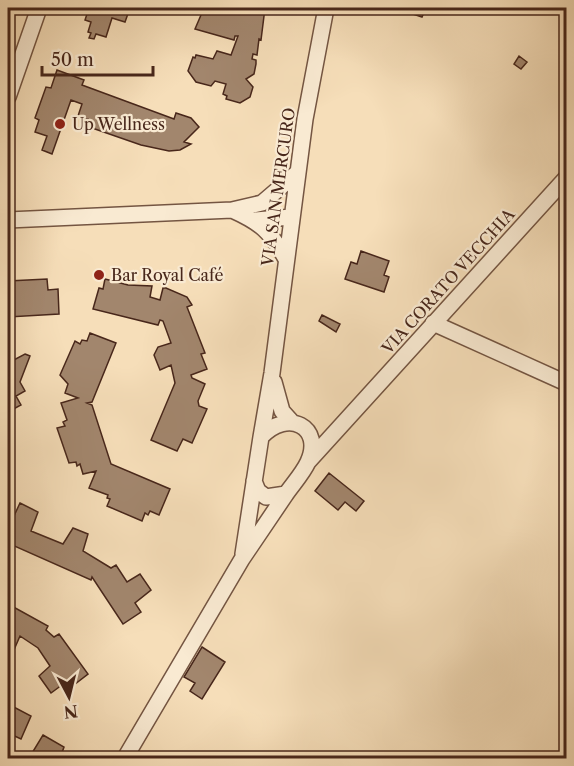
<svg xmlns="http://www.w3.org/2000/svg" width="574" height="766" font-family="'Libre Caslon Text',serif">
<rect width="100%" height="100%" fill="#f6deb9"/>
<filter id="stains"><feTurbulence type="fractalNoise" baseFrequency=".00333" numOctaves="4"/><feColorMatrix values="0 0 0 0 .2 0 0 0 0 .09 0 0 0 0 .02 0 0 0 .5 -.17"/></filter>
<radialGradient id="worn" r=".72"><stop offset=".6" stop-color="#630" stop-opacity="0"/><stop offset="1" stop-color="#630" stop-opacity=".3"/></radialGradient>
<path fill="#a2866d" stroke="#48271b" stroke-width="1.5" d="M 89,8 L 130,8 L 125,22 L 112,18 L 106,37 L 96,34 L 94,39 L 89,38 L 91,33 L 88,32 L 91,22 L 85,20 Z
M 204,8 L 237,10 L 237,8 L 265,8 L 261,40 L 259,39 L 257,55 L 253,54 L 252,59 L 256,60 L 256,64 L 254,74 L 246,79 L 253,87 L 250,97 L 240,103 L 226,99 L 227,96 L 223,94 L 226,84 L 215,81 L 211,86 L 196,82 L 188,71 L 193,57 L 195,58 L 196,55 L 213,59 L 217,51 L 231,55 L 238,36 L 235,36 L 234,40 L 195,29 Z
M 406,8 L 426,8 L 422,17 L 404,11 Z
M 519,56 L 527,62 L 521,69 L 514,64 Z
M 57,70 L 84,80 L 82,85 L 174,119 L 176,113 L 191,118 L 199,127 L 184,142 L 191,144 L 180,150 L 169,151 L 141,145 L 92,128 L 93,121 L 78,116 L 82,104 L 71,100 L 52,154 L 42,150 L 47,136 L 35,132 L 39,120 L 35,118 L 46,87 L 51,88 Z
M 361,251 L 389,261 L 384,275 L 389,277 L 384,292 L 345,279 L 351,262 L 357,264 Z
M 47,279 L 48,290 L 58,289 L 59,314 L 8,317 L 8,281 Z
M 105,279 L 128,285 L 152,286 L 150,297 L 160,300 L 163,288 L 166,288 L 187,297 L 192,305 L 187,307 L 205,353 L 201,354 L 207,369 L 191,375 L 192,378 L 205,384 L 198,401 L 199,406 L 207,409 L 192,443 L 183,439 L 177,451 L 151,440 L 175,383 L 171,365 L 160,370 L 154,355 L 158,347 L 171,343 L 163,321 L 160,320 L 158,325 L 93,309 L 99,288 L 103,289 Z
M 322,315 L 340,324 L 336,332 L 319,321 Z
M 90,333 L 116,343 L 92,402 L 87,403 L 92,405 L 111,464 L 170,489 L 159,515 L 150,511 L 148,515 L 145,513 L 142,521 L 107,506 L 110,499 L 107,498 L 108,495 L 89,488 L 96,471 L 83,474 L 80,464 L 77,466 L 76,462 L 69,463 L 57,428 L 65,426 L 63,422 L 67,420 L 61,403 L 78,398 L 65,393 L 68,384 L 60,375 L 75,341 L 80,344 L 82,340 L 87,341 Z
M 25,354 L 30,356 L 20,382 L 25,391 L 16,396 L 21,405 L 8,412 L 8,363 Z
M 329,473 L 364,501 L 356,511 L 345,502 L 338,510 L 315,491 Z
M 20,503 L 38,512 L 31,531 L 63,544 L 73,528 L 88,534 L 83,551 L 111,568 L 116,565 L 127,582 L 140,574 L 151,590 L 135,603 L 141,612 L 123,624 L 92,577 L 91,580 L 12,545 L 13,543 L 8,541 L 8,516 L 13,518 Z
M 8,604 L 48,626 L 46,630 L 54,637 L 59,634 L 88,674 L 70,688 L 66,682 L 51,693 L 39,676 L 50,666 L 38,648 L 20,636 L 13,652 L 8,650 Z
M 202,647 L 225,662 L 202,699 L 190,691 L 195,683 L 184,677 Z
M 8,704 L 31,716 L 21,739 L 8,733 Z
M 43,735 L 64,747 L 60,758 L 29,758 Z"/>
<g fill="none" stroke-linecap="round" stroke-linejoin="round">
<defs>
<path id="minor" d="M 8,97 L 39,8
M 232,210 C 261,223 270,231 286,259
M 8,220 L 232,210 L 262,203 L 297,173
M 256,220 L 291,217
M 433,323 L 566,383
M 274,382 L 282,411 L 291,421
M 261,437 L 272,373 L 305,119 L 326,8
M 308,462 L 566,178
M 243,554 L 261,437 C 288,408 324,427 308,462 C 303,473 293,484 286,494 L 266,497 L 258,491 L 254,481
M 125,758 L 242,559 L 286,494"/>
</defs>
<use href="#minor" stroke="#745542" stroke-width="18"/>
<use href="#minor" stroke="#f9ead2" stroke-width="15"/>
</g>
<g fill="#8f2418" stroke="#f9ead2" stroke-width="2">
<circle cx="60" cy="124" r="6"/>
<circle cx="99" cy="275" r="6"/>
</g>
<g text-anchor="middle" dominant-baseline="central" stroke-width="4.5" stroke-linejoin="round" paint-order="stroke">
<g font-size="16" fill="#48271b" stroke="#f9ead2" text-anchor="start">
<text x="72" y="124">Up Wellness</text>
<text x="111" y="275">Bar Royal Café</text>
</g>
<g font-size="16" fill="#48271b" stroke="#f9ead2">
<text transform="translate(278 187) rotate(-82)">VIA SAN MERCURO</text>
<text transform="translate(448 281) rotate(-48)">VIA CORATO VECCHIA</text>
</g>
</g>
<rect width="574" height="766" fill="none" stroke="#f6deb9" stroke-width="30"/>
<rect x="9" y="9" width="556" height="748" fill="none" stroke="#48271b" stroke-width="3"/>
<rect x="15" y="15" width="544" height="736" fill="none" stroke="#48271b" stroke-width="1.5"/>
<g transform="translate(69 697) rotate(173)" stroke="#f9ead2" stroke-width="4.5" paint-order="stroke">
<path d="M0-4.5L10 22L0 15L-10 22Z" fill="#48271b"/>
<text y="-9" font-size="16" font-weight="bold" text-anchor="middle" fill="#48271b">N</text>
</g>
<path d="M42 66v9h111v-9" fill="none" stroke="#48271b" stroke-width="3"/>
<text x="51" y="66" font-size="18" fill="#48271b" stroke="#f9ead2" stroke-width="4.5" paint-order="stroke">50 m</text>
<rect width="100%" height="100%" filter="url(#stains)"/>
<rect width="100%" height="100%" fill="url(#worn)"/>
</svg>
